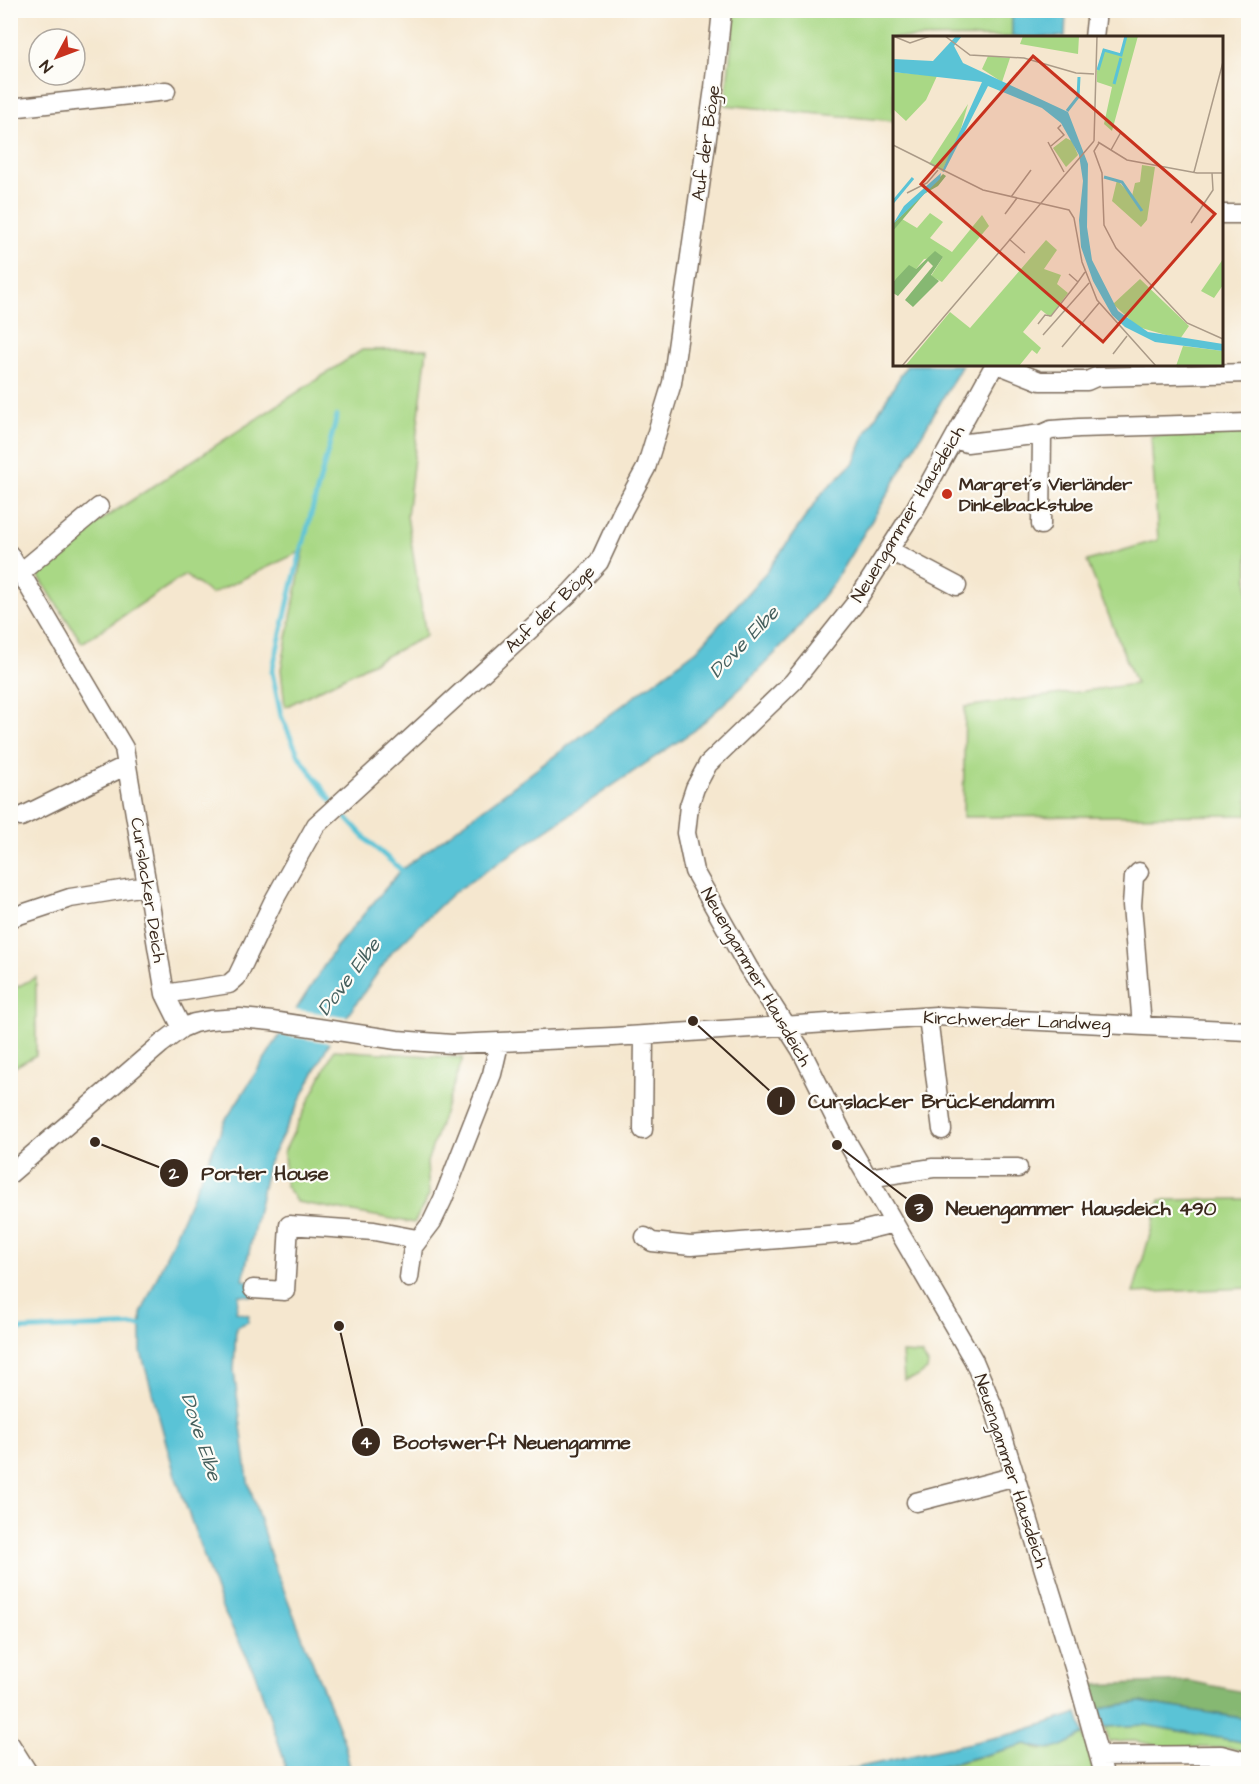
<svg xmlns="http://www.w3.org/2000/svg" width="1259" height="1784" font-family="'Architects Daughter',sans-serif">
<rect width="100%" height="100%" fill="#fdfcf7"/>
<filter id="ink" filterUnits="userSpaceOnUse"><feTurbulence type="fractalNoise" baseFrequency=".0167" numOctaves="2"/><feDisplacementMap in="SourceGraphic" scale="12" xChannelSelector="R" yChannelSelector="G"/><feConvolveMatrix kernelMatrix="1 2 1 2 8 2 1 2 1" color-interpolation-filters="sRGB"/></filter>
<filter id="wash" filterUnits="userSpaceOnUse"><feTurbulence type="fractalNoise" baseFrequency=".008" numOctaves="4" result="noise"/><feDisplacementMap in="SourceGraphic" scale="24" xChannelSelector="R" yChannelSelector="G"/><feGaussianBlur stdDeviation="1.35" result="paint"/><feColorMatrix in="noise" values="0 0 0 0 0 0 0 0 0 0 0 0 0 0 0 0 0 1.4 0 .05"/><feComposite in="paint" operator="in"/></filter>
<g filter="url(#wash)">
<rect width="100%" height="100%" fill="#f5e7cf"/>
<path fill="#a9d885" stroke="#728152" stroke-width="1.5" d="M 735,11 L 1012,11 L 1012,37 L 894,38 L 894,121 L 725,105 Z
M 427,349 L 407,516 L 426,636 L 285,707 L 281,669 L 304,550 L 211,594 L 185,575 L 82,643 L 30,563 L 100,521 L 362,350 Z
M 1248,429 L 1248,815 L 963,817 L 965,707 L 1136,684 L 1087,561 L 1158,540 L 1151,436 Z
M 36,977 L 36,1055 L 11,1069 L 11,990 Z
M 334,1050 L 463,1058 L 427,1162 L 429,1195 L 414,1223 L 297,1202 L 286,1187 L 284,1152 Z
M 1248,1199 L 1248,1288 L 1133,1293 L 1160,1200 Z
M 902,1353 L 921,1354 L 928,1364 L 927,1370 L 917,1377 L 904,1380 Z
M 1145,1725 L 1248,1743 L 1248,1752 L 1230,1748 L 1167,1747 L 1134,1741 L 1109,1742 L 1105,1727 Z
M 1084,1734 L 1094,1773 L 917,1774 L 1026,1744 L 1041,1750 Z"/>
<path fill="#86b872" stroke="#607148" stroke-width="1.5" d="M 1189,1681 L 1248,1693 L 1248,1719 L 1140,1702 L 1099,1708 L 1092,1685 Z"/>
<path fill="#5ac3d6" stroke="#4a767a" stroke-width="1.5" d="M 1012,11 L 1066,11 L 1065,37 L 1012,37 Z
M 907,365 L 962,365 L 880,507 L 834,582 L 793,635 L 743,686 L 695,730 L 452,894 L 393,951 L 331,1039 L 268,1164 L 243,1280 L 254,1282 L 252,1296 L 239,1295 L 236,1312 L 249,1315 L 248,1322 L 236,1327 L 234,1371 L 248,1481 L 272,1560 L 344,1742 L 351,1773 L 286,1773 L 283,1756 L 255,1673 L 222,1608 L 175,1475 L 141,1352 L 141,1314 L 225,1121 L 336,947 L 401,870 L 697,650 L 768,570 L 823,492 L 854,462 L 864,436 Z
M 1140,1702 L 1248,1719 L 1248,1743 L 1145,1725 L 1105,1727 L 1099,1708 Z
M 1078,1713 L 1084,1734 C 1062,1748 1052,1754 1026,1744 L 917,1773 L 828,1774 L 1016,1733 Z"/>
<path fill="#f5e7cf" d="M 292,1009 L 350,1017 L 332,1043 L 275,1034 Z"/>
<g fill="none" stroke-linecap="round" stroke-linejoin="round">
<path stroke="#5ac3d6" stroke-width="5" d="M 331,800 L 299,756 L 281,716 L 272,672 L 293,582 L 337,416
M 342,813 L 369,842 L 406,874
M 10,1330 L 147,1325"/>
</g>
</g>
<g filter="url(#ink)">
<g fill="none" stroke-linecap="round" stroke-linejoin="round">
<defs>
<path id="minor" d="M 1094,38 L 1097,10
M 10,108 L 166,91
M 1222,214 L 1248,214
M 995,364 L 915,509 L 854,605 L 793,682 L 708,764 L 695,788 L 689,806 L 686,833 L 694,871 L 748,967 L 801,1050 L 846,1140 L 974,1361 L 995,1411 L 1078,1680 L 1104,1774
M 997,364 L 1040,381 L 1087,381 L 1096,377 L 1248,373
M 1042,434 L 1051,430 L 1079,428 L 1248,423
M 955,439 L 967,443 L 1042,434 L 1041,525
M 889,550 L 957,586
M 10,555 L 124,748 L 165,994 L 182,1028
M 21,572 L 99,507
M 21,817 L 127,765
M 1139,872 L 1134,877 L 1132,905 L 1142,1026
M 10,918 L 70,898 L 146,886
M 165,994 L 229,984 L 237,977 L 273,902 L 316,825 L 571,592 L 599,562 L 623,510 L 646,468 L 672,383 L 714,88 L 722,10
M 928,1017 L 942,1130
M 643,1130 L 644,1035
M 10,1174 L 161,1044 L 182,1028 L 194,1023 L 210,1020 L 240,1018 L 272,1021 L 397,1040 L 452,1044 L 613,1037 L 936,1016 L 1248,1031
M 868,1178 L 933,1168 L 1018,1168
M 645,1237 L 652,1242 L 691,1246 L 853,1233 L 894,1223
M 409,1278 L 413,1247 L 432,1222 L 443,1199 L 492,1074 L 499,1044
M 253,1289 L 285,1291 L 289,1225 L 374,1231 L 417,1239
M 916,1502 L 1016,1476
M 10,1744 L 29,1774
M 1100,1756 L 1221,1755 L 1248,1762"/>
</defs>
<use href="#minor" stroke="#7c6c5c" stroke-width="21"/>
<use href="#minor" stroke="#fff" stroke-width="18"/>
</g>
</g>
<circle fill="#c8321e" stroke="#fdfcf7" stroke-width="2" cx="947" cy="494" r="6"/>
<g text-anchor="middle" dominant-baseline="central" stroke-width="4.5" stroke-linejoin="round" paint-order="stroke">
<g font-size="18" fill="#3b2a1e" stroke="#fdfcf7">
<text transform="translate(706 143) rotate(-82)">Auf der Böge</text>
<text transform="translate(908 514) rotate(-59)">Neuengammer Hausdeich</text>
<text transform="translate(550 609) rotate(-44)">Auf der Böge</text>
<text transform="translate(148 890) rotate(81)">Curslacker Deich</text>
<text transform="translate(756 977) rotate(60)">Neuengammer Hausdeich</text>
<text transform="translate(1017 1021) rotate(2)">Kirchwerder Landweg</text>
<text transform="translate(1011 1471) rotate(72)">Neuengammer Hausdeich</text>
</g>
<g font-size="18" font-weight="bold" fill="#3b2a1e" stroke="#fdfcf7" text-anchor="start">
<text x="959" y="484">Margret´s Vierländer<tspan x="959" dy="21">Dinkelbackstube</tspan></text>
</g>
<g font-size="20" font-style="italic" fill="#46605e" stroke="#fdfcf7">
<text transform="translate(744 642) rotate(-46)">Dove Elbe</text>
<text transform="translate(349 977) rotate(-53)">Dove Elbe</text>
<text transform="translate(201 1437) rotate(72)">Dove Elbe</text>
</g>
</g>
<g transform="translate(893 36)">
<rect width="330" height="330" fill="#f5e7cf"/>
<path d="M 130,0 L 186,0 L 185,18 L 127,8 ZM 234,0 L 245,0 L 219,95 L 211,88 L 219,51 L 204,46 L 204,35 L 210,13 L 228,18 ZM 95,20 L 117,22 L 109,46 L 89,33 ZM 0,36 L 44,40 L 33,64 L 13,85 L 0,73 ZM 75,68 L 65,103 L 49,135 L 36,128 ZM 173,102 L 179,105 L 185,119 L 173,131 L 160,112 ZM 249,129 L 262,131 L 254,184 L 248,191 L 219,165 L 224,144 L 239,160 L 242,147 L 247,146 ZM 37,177 L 50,186 L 37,202 L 59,216 L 89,179 L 96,190 L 49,246 L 38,240 L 50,221 L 31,223 L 23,233 L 0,245 L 0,195 L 9,183 L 24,192 ZM 153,204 L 164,214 L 151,233 L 168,239 L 164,248 L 175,257 L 157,281 L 148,274 L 130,296 L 148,312 L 144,318 L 139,314 L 126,330 L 12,330 L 57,276 L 77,292 ZM 330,223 L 330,249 L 321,262 L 308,255 ZM 247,243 L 296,290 L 287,303 L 245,291 L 220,268 ZM 290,310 L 330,315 L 330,330 L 283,330 Z" fill="#a9d885"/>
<path d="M 50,138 L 53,140 L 45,150 L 31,158 L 0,195 L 0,188 ZM 42,215 L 50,221 L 38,239 L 46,245 L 20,271 L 12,264 L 40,230 L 35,225 L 5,260 L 0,257 L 0,246 L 16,229 L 23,233 Z" fill="#86b872"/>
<path d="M 63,0 L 69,0 L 61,10 L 70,27 L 175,76 L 195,128 L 194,191 L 199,224 L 225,275 L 255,296 L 330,308 L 330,315 L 262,306 L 232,291 L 219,279 L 200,245 L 188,211 L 186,184 L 190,145 L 186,119 L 168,87 L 149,72 L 95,50 L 51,136 L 49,135 L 89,46 L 0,36 L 0,23 L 40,25 ZM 48,137 L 47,143 L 0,188 L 11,170 Z" fill="#5ac3d6"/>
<path fill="none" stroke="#5ac3d6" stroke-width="3" d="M 205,34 L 211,14 L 228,19 L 233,0M 221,48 L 228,22M 174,75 L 185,61 L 186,41M 211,141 L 229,146 L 249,175M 0,166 L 20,142"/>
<path fill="none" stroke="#ab9b88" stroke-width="1.5" d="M 0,0 L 17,7 L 37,0M 52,0 L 77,19 L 131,22 L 183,37 L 201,38M 201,105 L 204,0M 155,106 L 171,136M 205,106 L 234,124 L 304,137 L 330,137M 206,107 L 201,115 L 209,137 L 211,189 L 223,212 L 294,287 L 330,303M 0,109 L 90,154 L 176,174 L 181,182 L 189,226 L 204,264 L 263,330M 158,110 L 171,99 L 165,92 L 168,89M 218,114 L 228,96M 301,136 L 330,26M 14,157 L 34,147 L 45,134M 118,161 L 138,134M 112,178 L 124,162M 298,187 L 320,154 L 319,137M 116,203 L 132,217M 176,238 L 185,246 L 192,236M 145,288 L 152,279 L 158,280 L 185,246M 150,299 L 196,247M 169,311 L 206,267M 220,318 L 234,300M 9,330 L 201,105"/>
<path fill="#c8321e" fill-opacity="0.15" stroke="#c8321e" stroke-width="3" d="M 140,20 L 322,178 L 210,306 L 28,148 Z"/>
<rect width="330" height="330" fill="none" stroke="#3b2a1e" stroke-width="3"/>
</g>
<path fill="none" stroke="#3b2a1e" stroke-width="2" d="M693 1021L781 1101M95 1142L174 1173M837 1145L919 1208M339 1326L366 1442"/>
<g fill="#3b2a1e" stroke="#fdfcf7" stroke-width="2">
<circle cx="693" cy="1021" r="6"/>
<circle cx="95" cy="1142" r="6"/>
<circle cx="837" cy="1145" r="6"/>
<circle cx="339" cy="1326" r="6"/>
<circle cx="781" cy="1101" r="15"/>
<circle cx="174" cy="1173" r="15"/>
<circle cx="919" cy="1208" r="15"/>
<circle cx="366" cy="1442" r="15"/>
</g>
<g font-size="18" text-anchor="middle" font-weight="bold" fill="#fff">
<text x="781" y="1107">1</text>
<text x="174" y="1179">2</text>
<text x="919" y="1214">3</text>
<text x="366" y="1448">4</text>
</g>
<g font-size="20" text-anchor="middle" font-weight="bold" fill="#3b2a1e" stroke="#fdfcf7" stroke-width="4.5" stroke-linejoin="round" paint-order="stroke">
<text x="931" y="1108">Curslacker Brückendamm</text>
<text x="265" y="1180">Porter House</text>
<text x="1081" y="1215">Neuengammer Hausdeich 490</text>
<text x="512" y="1449">Bootswerft Neuengamme</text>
</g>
<rect width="1259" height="1784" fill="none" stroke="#fdfcf7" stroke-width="36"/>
<g transform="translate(57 57) rotate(229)"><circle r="28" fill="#fdfcf7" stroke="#afa8a0" stroke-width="1.5"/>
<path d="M0-4.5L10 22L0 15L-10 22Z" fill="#c8321e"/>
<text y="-9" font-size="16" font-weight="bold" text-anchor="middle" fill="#3b2a1e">N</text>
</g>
</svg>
